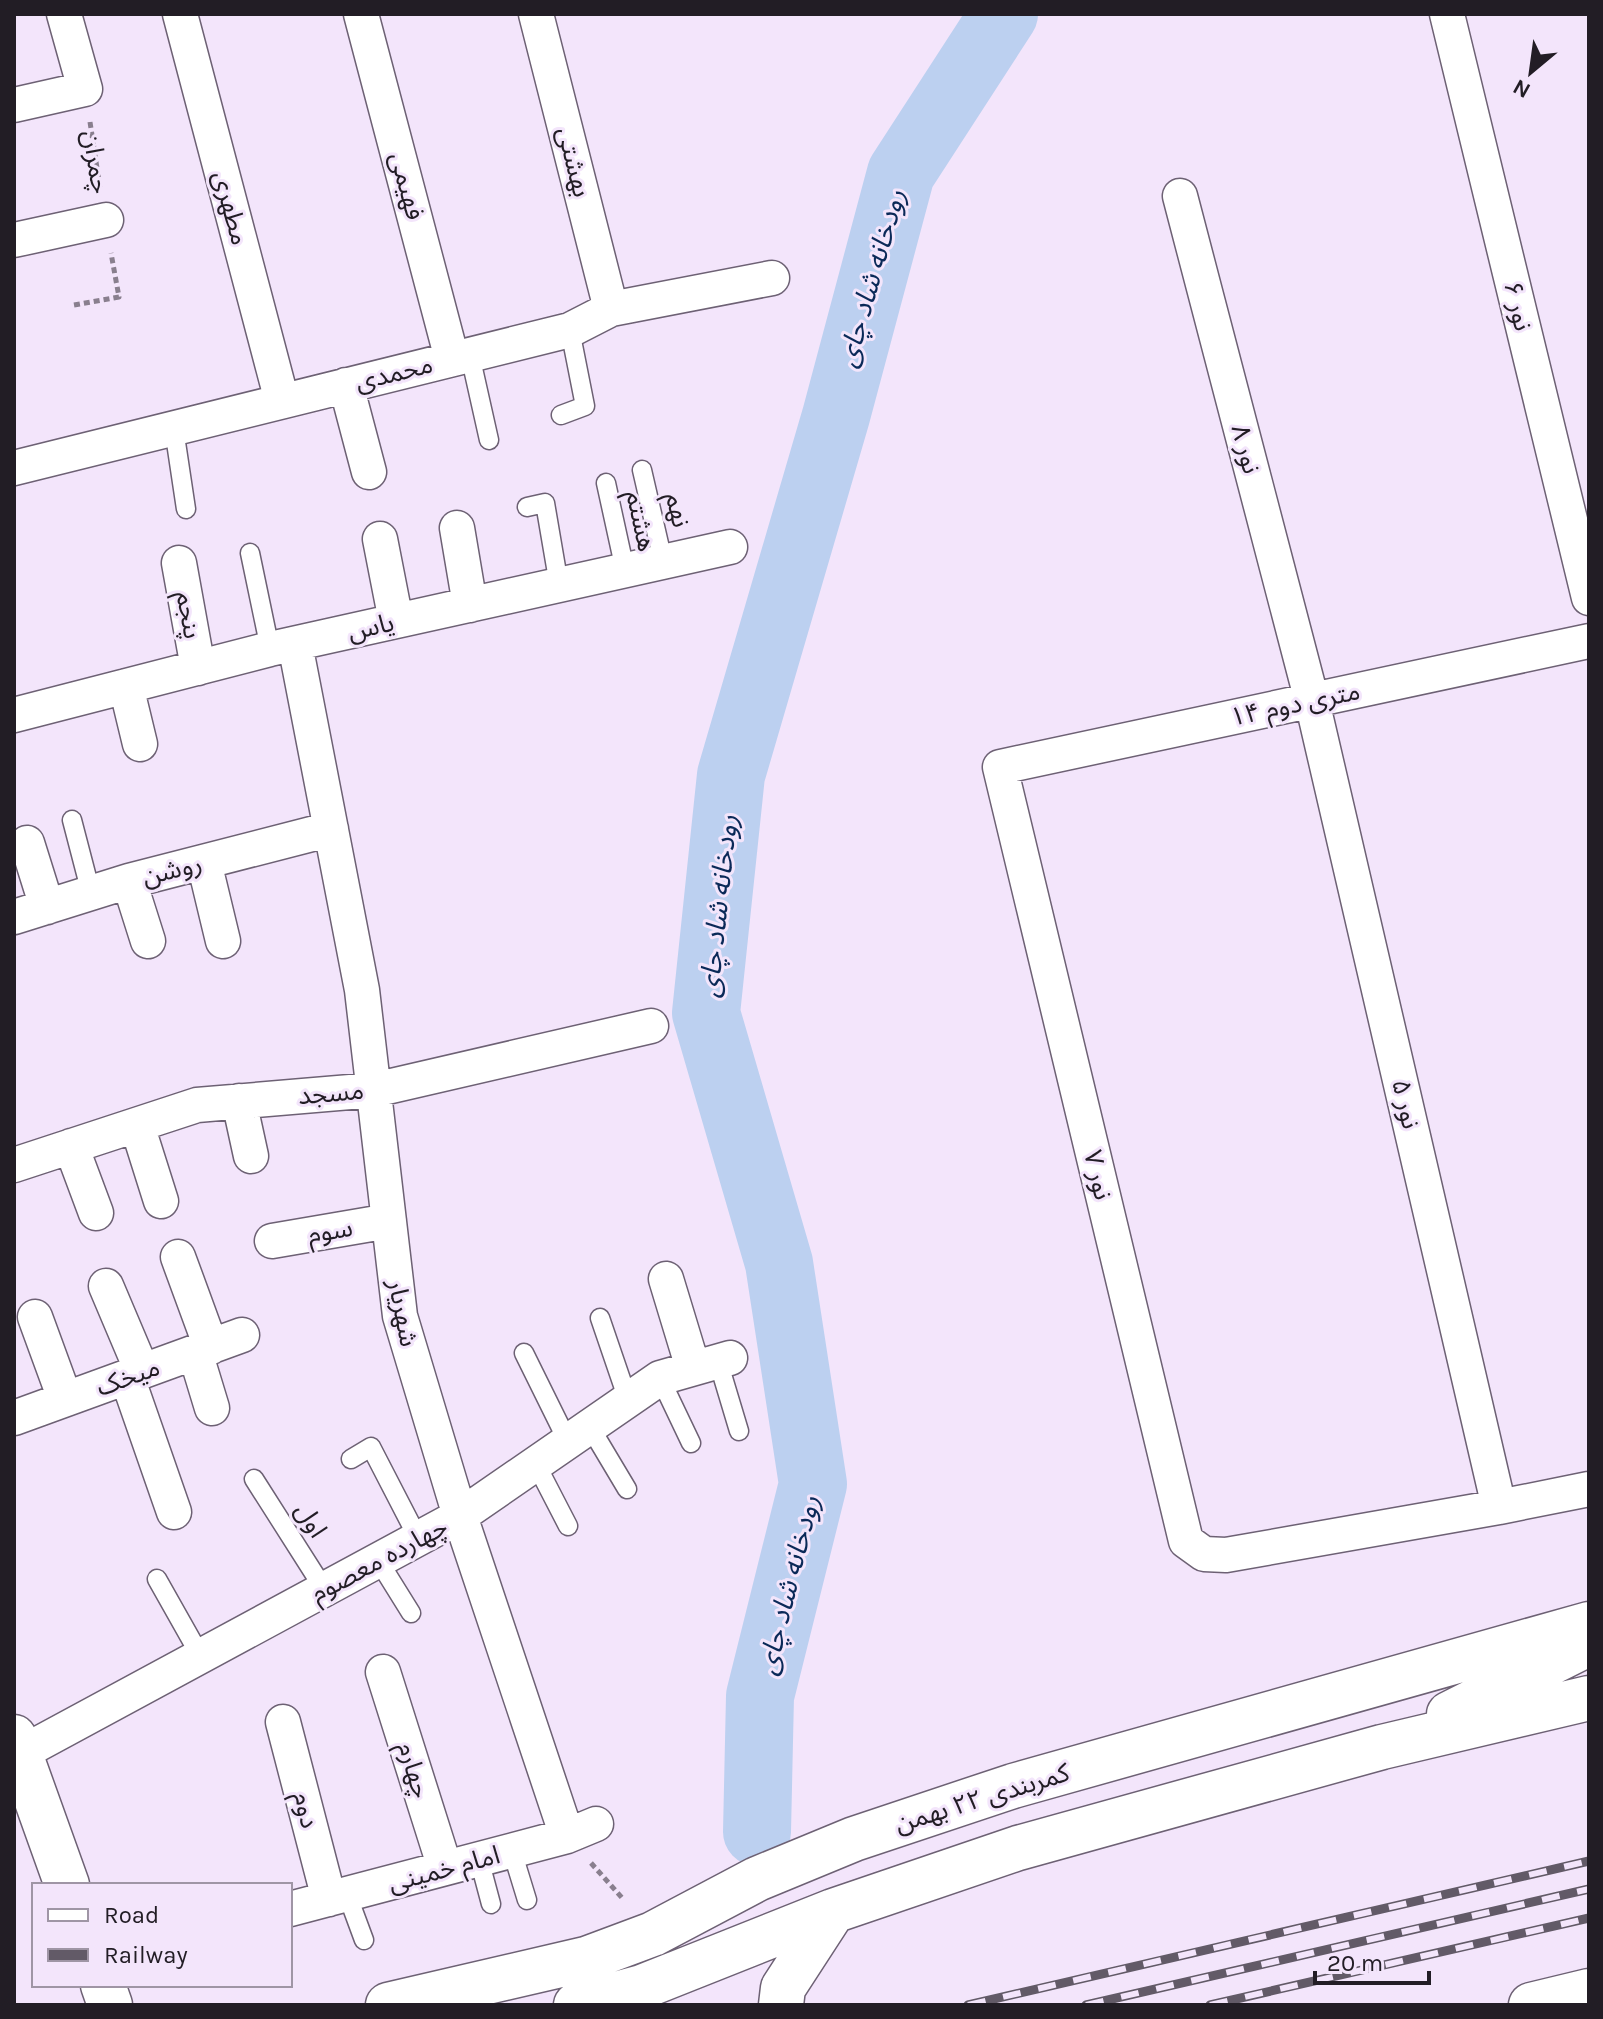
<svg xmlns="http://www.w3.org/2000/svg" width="1603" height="2019" font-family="Karla,'Noto Sans Arabic',sans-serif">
<rect width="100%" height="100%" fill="#f3e5fb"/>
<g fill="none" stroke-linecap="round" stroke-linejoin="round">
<path stroke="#bcd0f0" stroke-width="68" d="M 757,1832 L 760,1696 L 813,1484 L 779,1263 L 706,1013 L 731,775 L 836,416 L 901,173 L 1004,14"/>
<defs>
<path id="lane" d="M 470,355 L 489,440
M 561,415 L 585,406 L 570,330
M 174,429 L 186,509
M 642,470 L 663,561
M 606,483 L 625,570
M 527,507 L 545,503 L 559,585
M 250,553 L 270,649
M 72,820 L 91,893
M 600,1318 L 628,1400
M 524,1353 L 568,1442
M 718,1361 L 739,1431
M 660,1378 L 691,1443
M 590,1427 L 627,1489
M 351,1459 L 371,1447 L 418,1538
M 536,1464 L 568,1526
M 254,1479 L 324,1589
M 378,1560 L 411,1613
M 157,1579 L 201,1657
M 512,1851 L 527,1900
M 479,1859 L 491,1904
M 347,1894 L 364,1940"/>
<path id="street" d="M 180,14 L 282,401
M 361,14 L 452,359
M 536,14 L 611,309
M 1447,14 L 1589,598
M 14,105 L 85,89 L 64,14
M 1180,196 L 1312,701 L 1499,1507
M 14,240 L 106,220
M 346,385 L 369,472
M 14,468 L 570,330 L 611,309 L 772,278
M 457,528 L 470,605
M 380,539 L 396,621
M 179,563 L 198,668
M 1589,641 L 1000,767 L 1186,1541 L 1204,1554 L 1226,1555 L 1499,1507 L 1589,1489
M 295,644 L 362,990 L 400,1316 L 460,1516 L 567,1836
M 126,686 L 140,744
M 14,715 L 270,649 L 730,547
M 27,843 L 47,907
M 204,862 L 223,941
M 129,881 L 148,941
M 14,917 L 129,881 L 331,829
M 239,1101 L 251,1156
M 137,1125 L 161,1201
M 71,1146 L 96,1213
M 14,1165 L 197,1105 L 374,1090 L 651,1026
M 272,1241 L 389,1221
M 178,1257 L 211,1347
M 666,1279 L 693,1368
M 106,1286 L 142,1371
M 35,1317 L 65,1399
M 195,1352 L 212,1408
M 127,1377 L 174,1512
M 14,1418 L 242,1335
M 383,1672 L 445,1868
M 283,1722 L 329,1899
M 14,1757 L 460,1516 L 660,1378 L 730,1358
M 290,1909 L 567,1836 L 596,1824"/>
<path id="secondary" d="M 1449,1714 L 1584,1646
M 14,1737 L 67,1885
M 103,1985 L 110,2005
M 388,2005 L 586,1959 L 653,1934 L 757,1879 L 854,1839 L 1013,1786 L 1589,1624
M 576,2005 L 642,1987 L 833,1911 L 1018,1848 L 1382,1747 L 1589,1698
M 781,2005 L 783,1988 L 833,1911
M 1531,2005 L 1589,1991"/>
</defs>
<use href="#lane" stroke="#6d6174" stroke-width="21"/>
<use href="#street" stroke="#6d6174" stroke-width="37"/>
<use href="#secondary" stroke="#6d6174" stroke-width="47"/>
<path stroke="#897f8e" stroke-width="5" stroke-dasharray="6 4" stroke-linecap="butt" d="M 90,122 L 100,188
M 74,305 L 119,297 L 111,253
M 591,1863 L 624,1900"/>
<use href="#lane" stroke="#fff" stroke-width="18"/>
<use href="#street" stroke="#fff" stroke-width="34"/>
<use href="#secondary" stroke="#fff" stroke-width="44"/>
<defs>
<path id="rail" d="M 968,2005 L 1589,1861
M 1086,2005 L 1589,1889
M 1210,2005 L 1589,1918"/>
</defs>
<use href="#rail" stroke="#625a67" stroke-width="9"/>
<use href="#rail" stroke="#f3e5fb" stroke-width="6" stroke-dasharray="18" stroke-linecap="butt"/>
</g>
<g text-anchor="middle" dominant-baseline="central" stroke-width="6" stroke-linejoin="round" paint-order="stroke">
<g font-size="26" fill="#221d25" stroke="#f3e5fb">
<text transform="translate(96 162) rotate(81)">چمران</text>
<text transform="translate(574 162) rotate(76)">بهشتی</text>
<text transform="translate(407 186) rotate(75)">فهیمی</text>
<text transform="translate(231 208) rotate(75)">مطهری</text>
<text transform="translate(1518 306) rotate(76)">نور ۶</text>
<text transform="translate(394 373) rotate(-14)">محمدی</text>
<text transform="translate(1246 449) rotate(75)">نور ۸</text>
<text transform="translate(678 510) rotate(77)">نهم</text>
<text transform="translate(641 521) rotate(78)">هشتم</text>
<text transform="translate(189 615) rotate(80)">پنجم</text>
<text transform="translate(371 627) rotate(-13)">یاس</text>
<text transform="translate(1295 704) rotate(-12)">۱۴ متری دوم</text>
<text transform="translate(172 870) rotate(-14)">روشن</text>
<text transform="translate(331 1093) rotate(-5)">مسجد</text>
<text transform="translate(1406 1104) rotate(77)">نور ۵</text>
<text transform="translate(1098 1175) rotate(76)">نور ۷</text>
<text transform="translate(330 1231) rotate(-10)">سوم</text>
<text transform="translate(403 1313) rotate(79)">شهریار</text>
<text transform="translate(128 1377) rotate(-20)">میخک</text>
<text transform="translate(311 1520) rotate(58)">اول</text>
<text transform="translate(379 1560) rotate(-28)">چهارده معصوم</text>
<text transform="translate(414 1770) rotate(73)">چهارم</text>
<text transform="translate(982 1798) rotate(-17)">کمربندی ۲۲ بهمن</text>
<text transform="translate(306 1810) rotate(76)">دوم</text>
<text transform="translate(444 1869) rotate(-15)">امام خمینی</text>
</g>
<g font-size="28" font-style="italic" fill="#0a2958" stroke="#f3e5fb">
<text transform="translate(871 278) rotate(-74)">رودخانه شاد چای</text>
<text transform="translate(718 906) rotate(-84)">رودخانه شاد چای</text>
<text transform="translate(788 1585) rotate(-76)">رودخانه شاد چای</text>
</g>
</g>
<rect width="1603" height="2019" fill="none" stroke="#221d25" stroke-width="32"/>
<rect x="32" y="1883" width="260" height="104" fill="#f3e5fb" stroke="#9f95a5" stroke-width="2"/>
<rect x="48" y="1909" width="40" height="12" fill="#ffffff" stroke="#9f95a5" stroke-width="2"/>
<text x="104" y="1923" font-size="24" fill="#221d25">Road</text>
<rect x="48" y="1949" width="40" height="12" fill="#625a67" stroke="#9f95a5" stroke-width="2"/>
<text x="104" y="1963" font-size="24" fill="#221d25">Railway</text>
<g transform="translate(1531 72) rotate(209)" stroke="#f3e5fb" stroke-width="6" paint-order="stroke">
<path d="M0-6L14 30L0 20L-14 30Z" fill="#221d25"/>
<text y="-12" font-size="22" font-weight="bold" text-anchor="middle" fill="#221d25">N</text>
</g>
<path d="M1315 1971v12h114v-12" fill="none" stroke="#221d25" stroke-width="4"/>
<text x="1327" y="1971" font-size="24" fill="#221d25" stroke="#f3e5fb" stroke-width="6" paint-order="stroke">20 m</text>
</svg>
